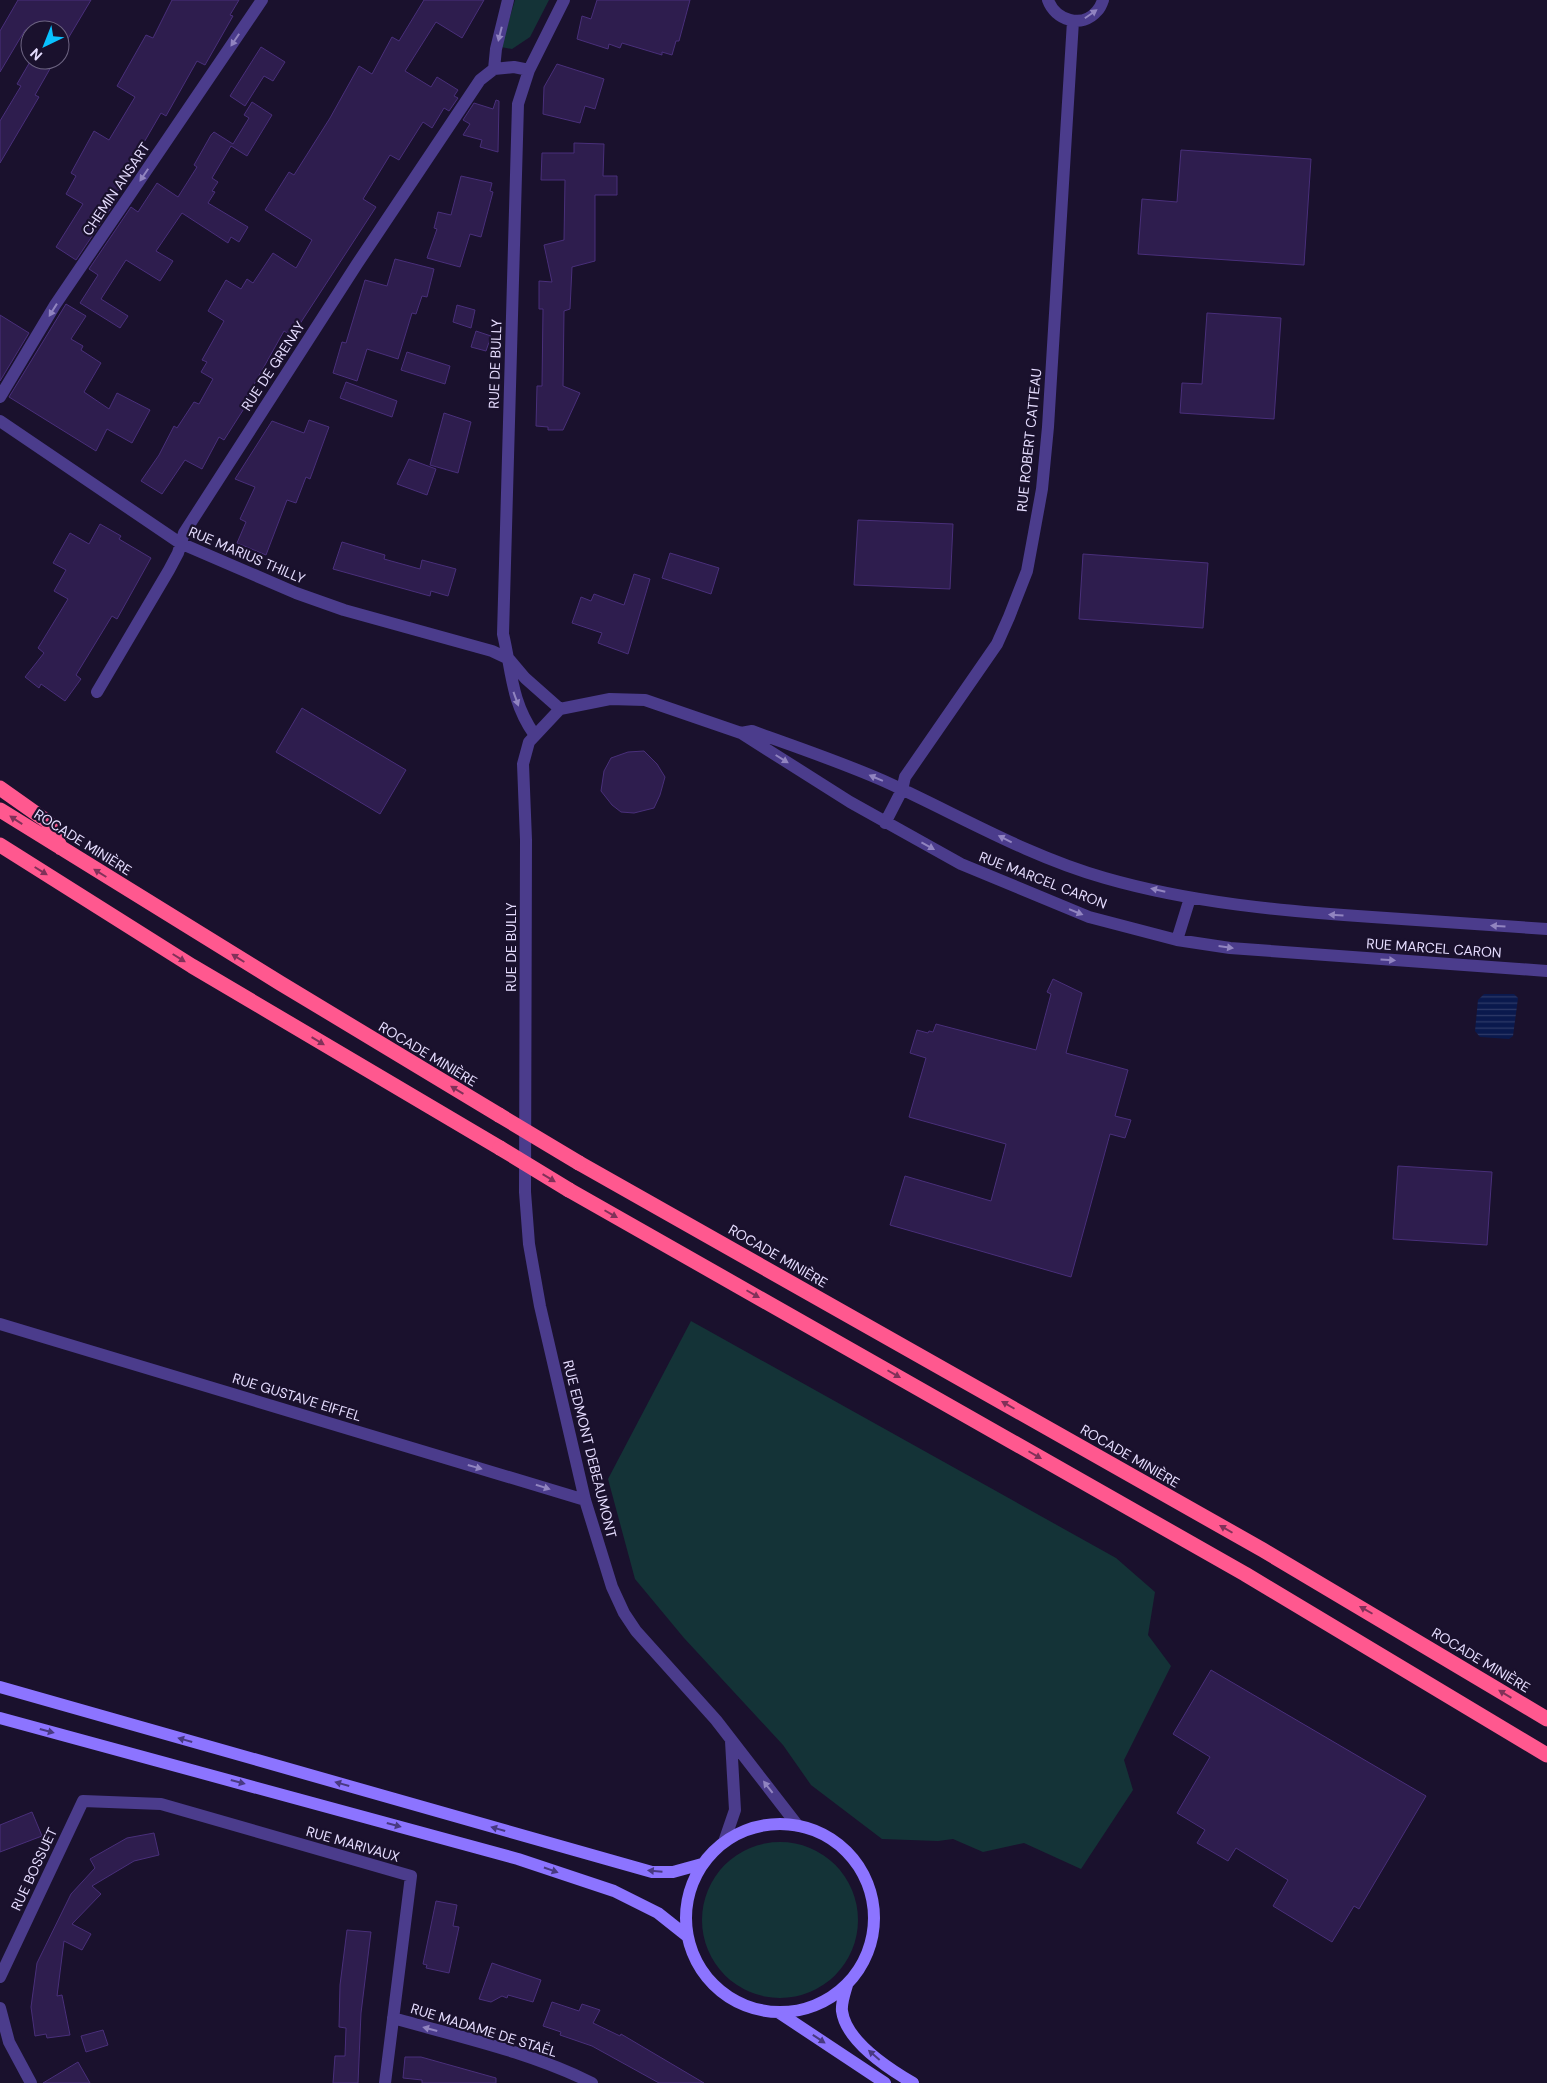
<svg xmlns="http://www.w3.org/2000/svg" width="1547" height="2083" font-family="'DM Sans',sans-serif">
<defs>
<pattern id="water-rules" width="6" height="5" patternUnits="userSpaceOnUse" patternTransform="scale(1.25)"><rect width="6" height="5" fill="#0a194d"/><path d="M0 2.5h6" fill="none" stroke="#2e3a68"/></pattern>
</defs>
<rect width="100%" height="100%" fill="#1a112d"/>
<path fill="#143337" d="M 515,0 L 549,0 L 530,37 L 512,49 L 501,47 Z
M 691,1321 L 1116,1558 L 1155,1592 L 1148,1635 L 1171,1666 L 1124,1760 L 1133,1790 L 1081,1869 L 1024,1843 L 983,1852 L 953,1839 L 938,1841 L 882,1839 L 811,1785 L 783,1745 L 684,1638 L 635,1579 L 608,1479 Z
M702 1920a78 78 0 1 1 156 0a78 78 0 1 1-156 0Z"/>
<path fill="url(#water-rules)" d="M 1484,994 L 1514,994 L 1518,998 L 1513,1036 L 1509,1039 L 1480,1037 L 1475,1031 L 1478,1000 Z"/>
<path fill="#2e1d4e" stroke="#492f7a" d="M 18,0 L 91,0 L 60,52 L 60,30 L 25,30 L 0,72 L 0,31 Z
M 172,0 L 239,0 L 230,15 L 233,16 L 205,65 L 197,61 L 166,116 L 161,113 L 143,144 L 146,147 L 114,197 L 117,199 L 76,260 L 56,247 L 83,204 L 66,194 L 76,176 L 71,173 L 94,131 L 109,140 L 135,97 L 117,86 L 146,35 L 153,38 Z
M 424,0 L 484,0 L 462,38 L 436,22 L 405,71 L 431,87 L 437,77 L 458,90 L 454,96 L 458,98 L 449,111 L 444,108 L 432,128 L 423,122 L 399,160 L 390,155 L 363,199 L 376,207 L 292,336 L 284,331 L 242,406 L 245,407 L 224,440 L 219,437 L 202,469 L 185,460 L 162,494 L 141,481 L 159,455 L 174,426 L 177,428 L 194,402 L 199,404 L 213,379 L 201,372 L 207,362 L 202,360 L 224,321 L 208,311 L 226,280 L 241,289 L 247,279 L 253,283 L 273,253 L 296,268 L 312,240 L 265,210 L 289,172 L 294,175 L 330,118 L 359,66 L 372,74 L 392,37 L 399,41 Z
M 597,0 L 690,0 L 679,41 L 676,41 L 672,55 L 662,52 L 662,55 L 622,43 L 620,48 L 609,44 L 608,49 L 577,39 L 582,16 L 591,19 Z
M 261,47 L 285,62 L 273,81 L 264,76 L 245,106 L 230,96 Z
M 31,60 L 55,60 L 35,95 L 39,97 L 0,163 L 0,121 L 21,86 L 17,84 Z
M 557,64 L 604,79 L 595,109 L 585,106 L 580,123 L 543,114 L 544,87 Z
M 496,100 L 499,101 L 498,152 L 480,147 L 482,140 L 463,135 L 470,124 L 463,120 L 474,103 L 493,109 Z
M 252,102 L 272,115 L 247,156 L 231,146 L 212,178 L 218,182 L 212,191 L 215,192 L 208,203 L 248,227 L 239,242 L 231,237 L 228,243 L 182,213 L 156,251 L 173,261 L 160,281 L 126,260 L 101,299 L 128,316 L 120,328 L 80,303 L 98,275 L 89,269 L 131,207 L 138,212 L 157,183 L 178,197 L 197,167 L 194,165 L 211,135 L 214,132 L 233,144 L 249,118 L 244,115 Z
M 574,143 L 604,144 L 603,176 L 617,176 L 617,195 L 595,195 L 595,261 L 572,267 L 570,309 L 564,311 L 563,386 L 580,393 L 563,430 L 548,430 L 548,427 L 536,426 L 537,386 L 542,386 L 543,309 L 539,309 L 539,281 L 552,282 L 544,245 L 564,240 L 565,180 L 541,180 L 542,153 L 574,153 Z
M 1181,150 L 1311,159 L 1304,265 L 1138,254 L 1142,199 L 1177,202 Z
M 461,176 L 492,183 L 490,191 L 493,192 L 481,237 L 470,234 L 460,267 L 427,258 L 437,229 L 434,228 L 438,212 L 451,215 Z
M 395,259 L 434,269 L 427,297 L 422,296 L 416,314 L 412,313 L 398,359 L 367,349 L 357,381 L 333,373 L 342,342 L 346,343 L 365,280 L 387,286 Z
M 66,304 L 86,316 L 71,339 L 83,346 L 81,350 L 101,363 L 84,392 L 109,409 L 117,393 L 150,410 L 132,443 L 107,429 L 96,451 L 9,397 Z
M 457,305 L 475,310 L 471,328 L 453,322 Z
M 1207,313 L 1281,318 L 1274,419 L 1180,413 L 1182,383 L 1202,384 Z
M 0,315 L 29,333 L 0,381 Z
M 476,331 L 491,336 L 486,351 L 471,347 Z
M 407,352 L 450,366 L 445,384 L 401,370 Z
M 346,382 L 397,401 L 392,417 L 340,398 Z
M 444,413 L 471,422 L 458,473 L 430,465 Z
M 309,420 L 329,427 L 310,479 L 306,477 L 296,503 L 287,500 L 266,555 L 237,543 L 246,522 L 240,519 L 255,487 L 235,479 L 272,421 L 304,433 Z
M 409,459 L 436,469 L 427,495 L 397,484 Z
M 858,520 L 953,524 L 950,589 L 854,585 Z
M 100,524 L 121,536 L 119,539 L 151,558 L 117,619 L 112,616 L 76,675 L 81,679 L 65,701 L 41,684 L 39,688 L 25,677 L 44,653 L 38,648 L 68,599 L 54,591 L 66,570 L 53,563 L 70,533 L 89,544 Z
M 342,542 L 385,555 L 384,559 L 420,569 L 422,560 L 456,569 L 448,596 L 431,591 L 430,596 L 333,569 Z
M 670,553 L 719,568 L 711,594 L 662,578 Z
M 1083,554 L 1208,563 L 1203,628 L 1079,619 Z
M 634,574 L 650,579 L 628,654 L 598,643 L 602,633 L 572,623 L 581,597 L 591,601 L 594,594 L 624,605 Z
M 302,708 L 406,770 L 380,814 L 276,752 Z
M 644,751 L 657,764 L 665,777 L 660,795 L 654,808 L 634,813 L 621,812 L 612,805 L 601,791 L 604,771 L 611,758 L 628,752 Z
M 1053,979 L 1082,993 L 1066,1053 L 1128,1070 L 1115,1116 L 1131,1120 L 1125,1138 L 1110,1134 L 1071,1277 L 890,1225 L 905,1176 L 991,1201 L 1006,1144 L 909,1117 L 926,1058 L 910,1053 L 917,1030 L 928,1033 L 929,1031 L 933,1032 L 936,1024 L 1036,1050 L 1051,994 L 1047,992 Z
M 1398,1166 L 1492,1172 L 1487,1245 L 1393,1239 Z
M 1211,1670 L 1426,1796 L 1359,1909 L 1354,1906 L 1332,1942 L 1273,1906 L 1288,1880 L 1236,1848 L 1228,1861 L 1197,1843 L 1205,1830 L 1177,1813 L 1210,1757 L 1173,1734 Z
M 32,1812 L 42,1836 L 0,1852 L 0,1825 Z
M 154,1833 L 159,1855 L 134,1861 L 92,1886 L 101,1894 L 72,1924 L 91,1934 L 82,1950 L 64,1941 L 57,1996 L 62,1995 L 70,2035 L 47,2038 L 46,2034 L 35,2036 L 31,2007 L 37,1963 L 71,1894 L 95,1868 L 90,1859 L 127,1838 Z
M 436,1901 L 457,1905 L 453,1926 L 459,1927 L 449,1973 L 426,1968 L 427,1965 L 423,1964 Z
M 347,1930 L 371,1932 L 361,2013 L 358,2083 L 333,2083 L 335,2056 L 345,2056 L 346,2028 L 339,2027 L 340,1985 Z
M 492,1963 L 541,1980 L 533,2002 L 508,1995 L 507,1998 L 502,1996 L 491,2002 L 479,1999 Z
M 552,2002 L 579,2011 L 582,2004 L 600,2010 L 593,2023 L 620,2036 L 621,2034 L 704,2083 L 659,2083 L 592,2046 L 560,2035 L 561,2032 L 543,2026 Z
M 103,2030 L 108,2045 L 86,2052 L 81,2036 Z
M 405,2057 L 421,2057 L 496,2078 L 496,2083 L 422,2083 L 422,2080 L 403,2078 Z
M 78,2062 L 90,2083 L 43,2083 Z"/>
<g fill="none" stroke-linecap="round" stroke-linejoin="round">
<path stroke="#4b3c8c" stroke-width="12" d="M 1048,0 C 1055,20 1082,29 1097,11 C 1100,8 1102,3 1103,0
M 494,69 L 496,49 L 508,0
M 494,69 L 514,67 L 529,70
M 0,397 L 55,305 L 262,0
M 0,421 L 180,543 L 296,593 L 344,610 L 492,651 L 509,659 L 525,678 L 560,709
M 97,692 L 169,570 L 178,553 L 184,533 L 357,264 L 480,80 L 494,69
M 560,709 L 529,742 L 523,764 L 526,840 L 525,1192 L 529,1244 L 540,1306 L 585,1500 L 612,1587 L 624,1613 L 636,1631 L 716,1720 L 798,1826
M 560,709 L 610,699 L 645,700 L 741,733 L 850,802 L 961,864 L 1089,917 L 1177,940 L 1230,948 L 1547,971
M 741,733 L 752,731 C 796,747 841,762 884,781 C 957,814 1027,856 1105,878 C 1192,903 1282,911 1372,917 C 1431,921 1489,925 1547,929
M 534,734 C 511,701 512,672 503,634 L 518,104 L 529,70 L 564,0
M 885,823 L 902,790 L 905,777 L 997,644 L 1009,617 L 1027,571 L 1034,533 L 1042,489 L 1048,427 L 1073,21
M 1177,940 L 1190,898
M 0,1324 L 585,1500
M 724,1842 L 735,1810 L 731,1741
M 0,1977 L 83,1801 L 161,1804 L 411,1876 L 385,2083
M 0,2008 L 9,2042 L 31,2083
M 393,2018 C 460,2037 530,2052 592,2083"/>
<path stroke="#8c74ff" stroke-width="12" d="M 0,1687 L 652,1872 L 673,1872 L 702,1864
M 0,1718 L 518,1859 L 614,1891 L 658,1913 L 687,1936
M686 1918a94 94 0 1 1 188 0a94 94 0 1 1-188 0Z
M 847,1985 C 845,1992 841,2003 842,2011 C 846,2041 889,2069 913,2083
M 778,2012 L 885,2083"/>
<path stroke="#ff588f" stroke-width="15" d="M 0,788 L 48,822 L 61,848
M 0,810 L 280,983 L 499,1115
M 0,845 L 192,966 L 500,1148
M 579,1163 L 1263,1550 L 1547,1719
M 569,1190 L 1245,1574 L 1547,1755"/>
<path stroke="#ff588f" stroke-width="15" d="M 499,1115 L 579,1163
M 500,1148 L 569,1190"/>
</g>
<defs><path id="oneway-solid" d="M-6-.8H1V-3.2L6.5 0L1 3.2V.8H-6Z" transform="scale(1.25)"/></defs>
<g fill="#9184c0">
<use href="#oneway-solid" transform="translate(1091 14) rotate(-35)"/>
<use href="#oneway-solid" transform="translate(500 34) rotate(104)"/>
<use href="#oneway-solid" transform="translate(235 40) rotate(124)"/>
<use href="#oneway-solid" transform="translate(144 175) rotate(124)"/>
<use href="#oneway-solid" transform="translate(53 310) rotate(122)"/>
<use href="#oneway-solid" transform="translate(516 699) rotate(70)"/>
<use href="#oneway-solid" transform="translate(782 759) rotate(32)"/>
<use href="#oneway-solid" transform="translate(876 778) rotate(-157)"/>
<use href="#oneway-solid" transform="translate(1005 839) rotate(-153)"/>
<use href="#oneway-solid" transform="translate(928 846) rotate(29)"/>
<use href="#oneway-solid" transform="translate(1158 890) rotate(-167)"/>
<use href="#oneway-solid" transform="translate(1076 912) rotate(22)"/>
<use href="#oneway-solid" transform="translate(1336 915) rotate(-176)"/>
<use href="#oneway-solid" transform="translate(1498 926) rotate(-176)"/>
<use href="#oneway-solid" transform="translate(1226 947) rotate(8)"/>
<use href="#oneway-solid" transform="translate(1388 960) rotate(4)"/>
<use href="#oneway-solid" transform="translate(475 1467) rotate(16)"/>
<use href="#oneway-solid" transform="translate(543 1487) rotate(17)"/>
<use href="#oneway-solid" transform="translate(768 1787) rotate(-128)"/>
<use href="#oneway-solid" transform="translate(430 2029) rotate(-165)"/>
</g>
<g fill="#813159">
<use href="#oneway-solid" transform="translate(16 820) rotate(-147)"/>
<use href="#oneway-solid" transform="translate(41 871) rotate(32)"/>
<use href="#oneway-solid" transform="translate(100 873) rotate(-148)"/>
<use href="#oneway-solid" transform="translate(179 958) rotate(32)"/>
<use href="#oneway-solid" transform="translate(238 958) rotate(-148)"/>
<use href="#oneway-solid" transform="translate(318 1041) rotate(31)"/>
<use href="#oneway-solid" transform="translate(457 1090) rotate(-149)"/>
<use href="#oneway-solid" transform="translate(549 1178) rotate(31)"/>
<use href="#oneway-solid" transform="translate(611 1214) rotate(30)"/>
<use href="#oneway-solid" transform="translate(753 1294) rotate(30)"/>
<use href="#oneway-solid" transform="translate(894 1374) rotate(30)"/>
<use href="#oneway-solid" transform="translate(1008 1405) rotate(-150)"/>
<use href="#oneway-solid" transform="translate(1035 1455) rotate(30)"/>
<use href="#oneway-solid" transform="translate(1226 1529) rotate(-150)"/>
<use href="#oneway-solid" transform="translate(1366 1610) rotate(-150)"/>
<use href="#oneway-solid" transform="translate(1505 1694) rotate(-149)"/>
</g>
<g fill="#483981">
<use href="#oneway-solid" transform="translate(47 1731) rotate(15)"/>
<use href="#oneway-solid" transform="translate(185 1740) rotate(-164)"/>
<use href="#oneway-solid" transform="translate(238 1782) rotate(15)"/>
<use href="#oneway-solid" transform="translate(342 1784) rotate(-164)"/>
<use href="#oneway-solid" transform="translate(394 1825) rotate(15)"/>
<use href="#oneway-solid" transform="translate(498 1829) rotate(-164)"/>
<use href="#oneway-solid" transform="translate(551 1870) rotate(19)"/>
<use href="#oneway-solid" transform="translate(655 1871) rotate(-175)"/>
<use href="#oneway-solid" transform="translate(819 2039) rotate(34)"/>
<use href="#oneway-solid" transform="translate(874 2055) rotate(-139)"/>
</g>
<g text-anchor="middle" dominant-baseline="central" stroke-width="4.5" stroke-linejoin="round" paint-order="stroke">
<g font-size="14" fill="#e6ddff" stroke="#1a112d">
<text transform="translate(116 189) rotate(-56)">CHEMIN ANSART</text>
<text transform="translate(495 364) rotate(-88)">RUE DE BULLY</text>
<text transform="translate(273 366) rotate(-57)">RUE DE GRENAY</text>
<text transform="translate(1029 440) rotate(-84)">RUE ROBERT CATTEAU</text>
<text transform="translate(247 555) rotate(23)">RUE MARIUS THILLY</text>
<text transform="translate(83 842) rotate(32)">ROCADE MINIÈRE</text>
<text transform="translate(1043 880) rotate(21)">RUE MARCEL CARON</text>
<text transform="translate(511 947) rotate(-90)">RUE DE BULLY</text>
<text transform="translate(1434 948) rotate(4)">RUE MARCEL CARON</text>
<text transform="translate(428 1054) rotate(31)">ROCADE MINIÈRE</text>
<text transform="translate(778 1256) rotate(30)">ROCADE MINIÈRE</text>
<text transform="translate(297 1397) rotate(17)">RUE GUSTAVE EIFFEL</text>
<text transform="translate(590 1449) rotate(76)">RUE EDMONT DEBEAUMONT</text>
<text transform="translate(1130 1456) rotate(30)">ROCADE MINIÈRE</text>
<text transform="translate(1481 1660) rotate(31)">ROCADE MINIÈRE</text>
<text transform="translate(353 1844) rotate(16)">RUE MARIVAUX</text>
<text transform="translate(34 1869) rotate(-65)">RUE BOSSUET</text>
<text transform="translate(484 2030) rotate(17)">RUE MADAME DE STAËL</text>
</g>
</g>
<g transform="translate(45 45) rotate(223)"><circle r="24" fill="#1a112d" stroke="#6c6381"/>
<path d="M0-4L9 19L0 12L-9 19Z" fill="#09c1ff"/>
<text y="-8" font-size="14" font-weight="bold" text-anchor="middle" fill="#e6ddff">N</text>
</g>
</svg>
